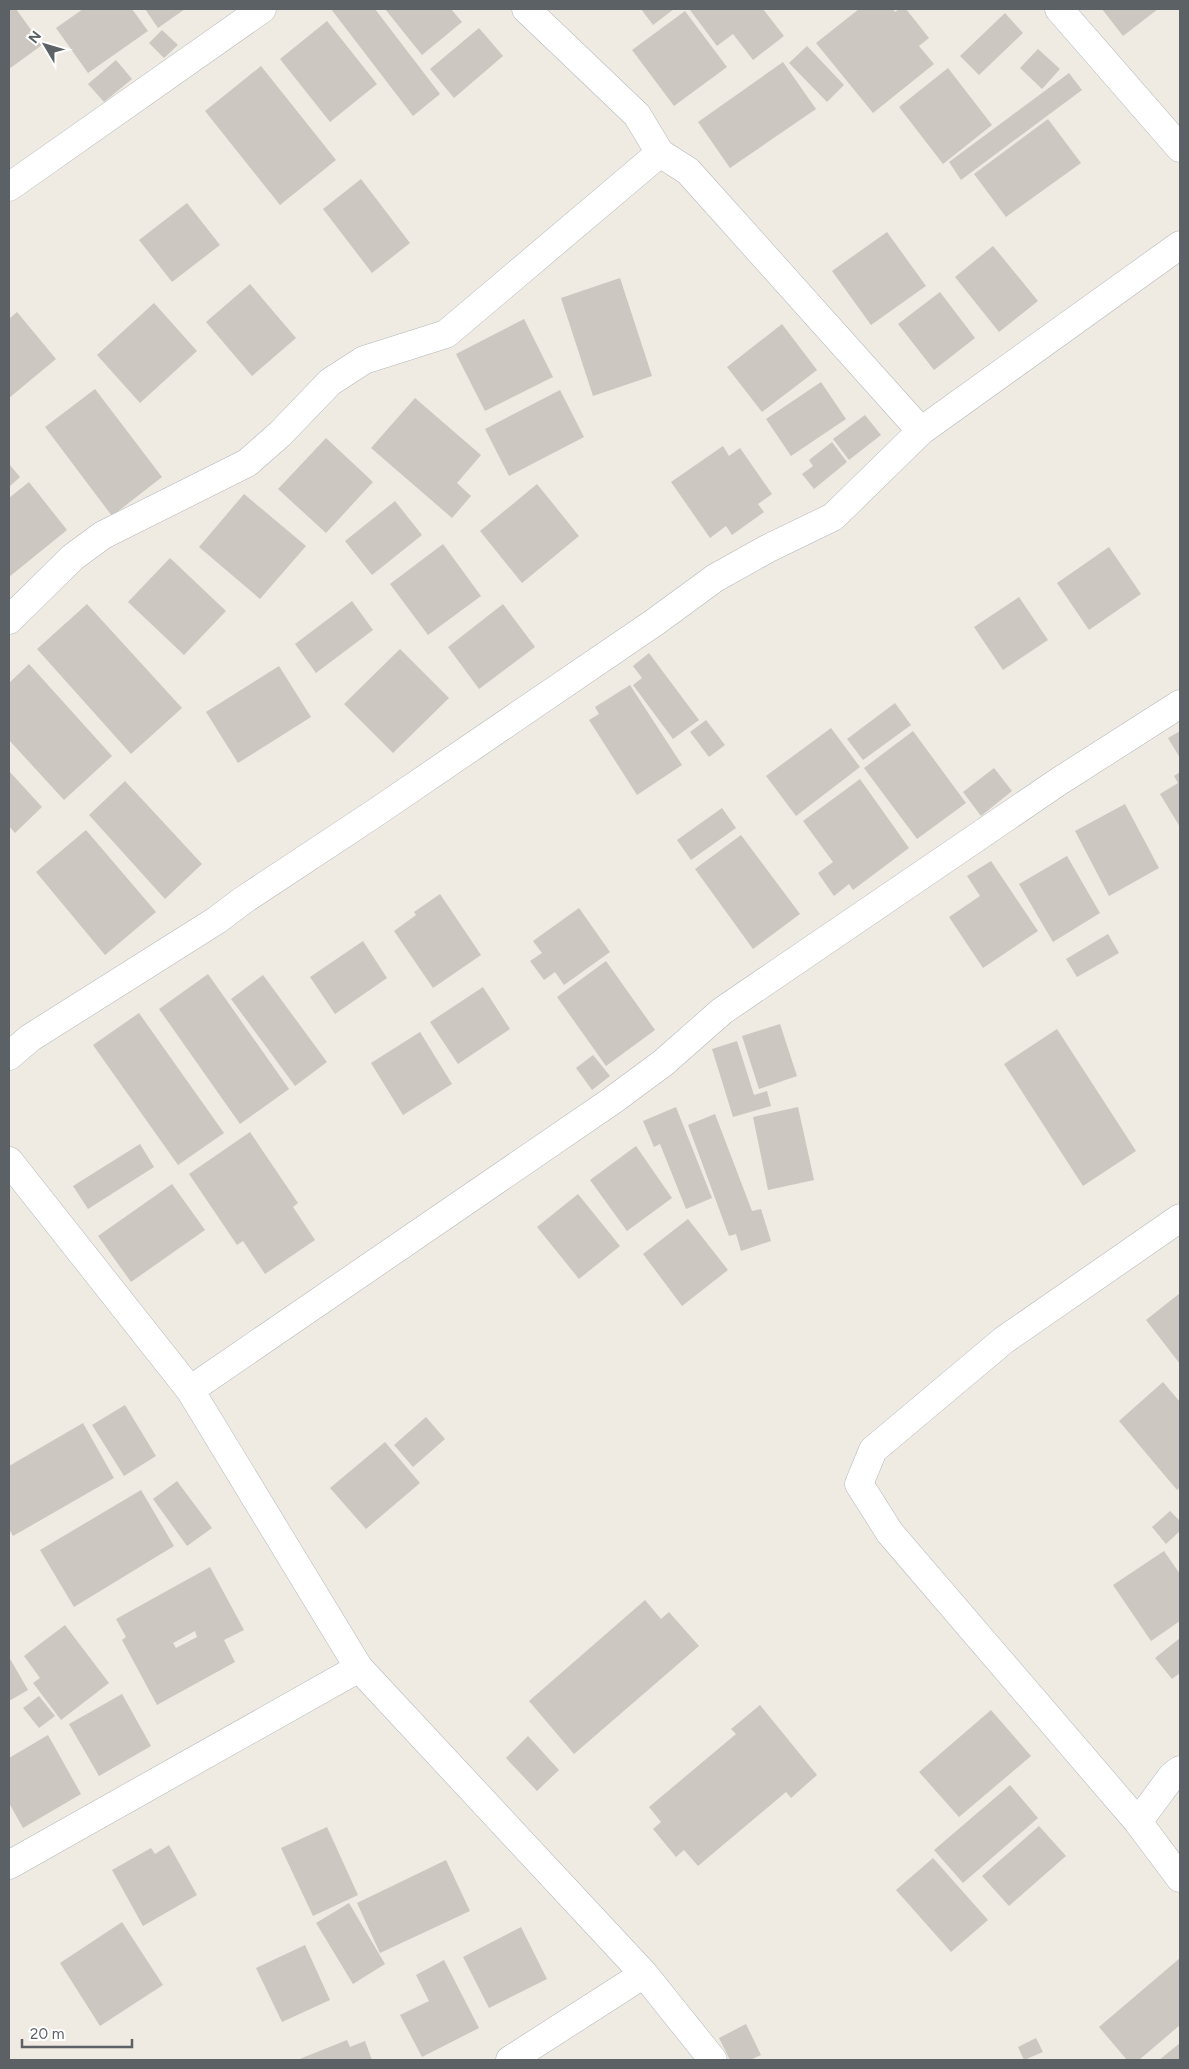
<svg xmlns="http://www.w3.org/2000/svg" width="1189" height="2069" font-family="Figtree,sans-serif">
<rect width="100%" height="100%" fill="#efeae2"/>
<path fill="#ccc7c1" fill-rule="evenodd" d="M 9,9 L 16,9 L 42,45 L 9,69 Z
M 83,9 L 132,9 L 148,31 L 88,73 L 56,28 Z
M 145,9 L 185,9 L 158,28 Z
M 331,9 L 375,9 L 440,94 L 413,116 Z
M 385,9 L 451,9 L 462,22 L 422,55 Z
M 641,9 L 674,9 L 653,25 Z
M 691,9 L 763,9 L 784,36 L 753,60 L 733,34 L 717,46 L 690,10 Z
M 859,9 L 893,9 L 895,12 L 899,9 L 906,9 L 929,38 L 919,46 L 934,64 L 873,113 L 816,43 Z
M 1102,9 L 1158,9 L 1123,36 Z
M 685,11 L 727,67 L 674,106 L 632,50 Z
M 1005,13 L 1023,33 L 979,75 L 960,56 Z
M 327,21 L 377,84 L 330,122 L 280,59 Z
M 479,28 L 503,56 L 454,98 L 430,69 Z
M 162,30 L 178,45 L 164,58 L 149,43 Z
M 807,46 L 844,85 L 827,102 L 789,63 Z
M 1038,49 L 1060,69 L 1042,89 L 1020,68 Z
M 116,60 L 132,79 L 104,102 L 88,84 Z
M 783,62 L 816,109 L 730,168 L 698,122 Z
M 261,66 L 336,160 L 280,205 L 205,111 Z
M 948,68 L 992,125 L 943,164 L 899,107 Z
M 1069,73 L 1082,90 L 961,180 L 949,162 Z
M 1048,119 L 1081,163 L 1006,217 L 974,174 Z
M 361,179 L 410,243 L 372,273 L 323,209 Z
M 187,203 L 220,245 L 172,282 L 139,240 Z
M 887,232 L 926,286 L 871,325 L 832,271 Z
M 993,246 L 1038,301 L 999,332 L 955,277 Z
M 620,278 L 652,376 L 593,396 L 561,298 Z
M 250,284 L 296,338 L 252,376 L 206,322 Z
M 940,292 L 975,338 L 934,370 L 898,324 Z
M 154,303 L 197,351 L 140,403 L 97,355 Z
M 17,312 L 56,359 L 9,398 L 9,319 Z
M 524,319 L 553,377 L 485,411 L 456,354 Z
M 782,324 L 817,370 L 762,412 L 727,367 Z
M 821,382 L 846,419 L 791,456 L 766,419 Z
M 95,389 L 162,477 L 112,516 L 45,427 Z
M 560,390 L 584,437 L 509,476 L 485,429 Z
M 415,398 L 481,455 L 457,483 L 471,496 L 452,518 L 371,448 Z
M 865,415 L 881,435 L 849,460 L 833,439 Z
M 326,438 L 373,482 L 326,533 L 278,489 Z
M 832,442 L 847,462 L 814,489 L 802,474 L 813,466 L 809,460 Z
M 723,446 L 729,456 L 740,448 L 772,494 L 758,504 L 764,512 L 732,535 L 726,526 L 710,538 L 671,482 Z
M 9,464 L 20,477 L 9,487 Z
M 29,482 L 67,530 L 9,577 L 9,498 Z
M 537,484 L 579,536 L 522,583 L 480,531 Z
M 244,494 L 306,546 L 260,599 L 199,547 Z
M 395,501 L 422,535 L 372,575 L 345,541 Z
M 443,544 L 481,596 L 428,635 L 390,584 Z
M 1109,547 L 1141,594 L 1089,630 L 1057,583 Z
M 170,558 L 226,611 L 184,655 L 128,602 Z
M 1019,597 L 1048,640 L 1003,670 L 974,627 Z
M 352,601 L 373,630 L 316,673 L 295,644 Z
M 87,604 L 182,708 L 131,754 L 37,649 Z
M 503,604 L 535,647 L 479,689 L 448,647 Z
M 400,649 L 449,698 L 393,753 L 344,704 Z
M 649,653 L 699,720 L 673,739 L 633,685 L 642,678 L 633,666 Z
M 29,664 L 112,756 L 64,800 L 9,740 L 9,683 Z
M 279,666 L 311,717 L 238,763 L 206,712 Z
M 630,685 L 682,765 L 637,795 L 589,720 L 599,714 L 595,707 Z
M 895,703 L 911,725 L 863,760 L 847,739 Z
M 706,720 L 725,745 L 709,757 L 690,732 Z
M 831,728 L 860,767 L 796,816 L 766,776 Z
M 913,731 L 966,803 L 917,839 L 864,768 Z
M 1180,731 L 1180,758 L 1168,738 Z
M 994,768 L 1012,791 L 981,816 L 963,792 Z
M 9,771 L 42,807 L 15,833 L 9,826 Z
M 1180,772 L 1180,827 L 1160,794 L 1178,783 L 1174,776 Z
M 860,779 L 909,848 L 853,890 L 849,884 L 834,896 L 818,873 L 833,862 L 803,821 Z
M 125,781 L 202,864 L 165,899 L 89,815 Z
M 1125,804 L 1159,868 L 1109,896 L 1075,831 Z
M 722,808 L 736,828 L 691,860 L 677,840 Z
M 86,830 L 156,912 L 105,955 L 36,872 Z
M 741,835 L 800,914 L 753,949 L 695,869 Z
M 1067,856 L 1100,913 L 1053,942 L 1019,884 Z
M 991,861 L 1038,931 L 983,968 L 949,917 L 980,896 L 967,876 Z
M 440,894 L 481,955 L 433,988 L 394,931 L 416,915 L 414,912 Z
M 579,908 L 610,952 L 564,985 L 555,972 L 544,980 L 530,961 L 542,953 L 533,941 Z
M 1108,934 L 1119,953 L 1077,977 L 1066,959 Z
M 363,941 L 387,978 L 335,1014 L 310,977 Z
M 606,961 L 655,1030 L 606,1066 L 557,997 Z
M 208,974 L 289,1089 L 240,1124 L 159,1009 Z
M 263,975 L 327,1062 L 295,1086 L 231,999 Z
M 483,987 L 510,1029 L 458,1064 L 430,1022 Z
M 139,1013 L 224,1133 L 178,1165 L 93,1045 Z
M 780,1024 L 797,1076 L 759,1089 L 742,1036 Z
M 1057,1029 L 1136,1151 L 1083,1186 L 1004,1064 Z
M 420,1032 L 452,1084 L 403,1115 L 371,1063 Z
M 737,1041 L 754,1095 L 767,1091 L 771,1106 L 733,1117 L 712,1049 Z
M 593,1055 L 610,1076 L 592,1090 L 576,1068 Z
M 676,1107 L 712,1198 L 686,1209 L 660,1144 L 654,1147 L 643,1121 Z
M 798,1107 L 814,1180 L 768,1190 L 753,1117 Z
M 715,1114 L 752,1211 L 761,1209 L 771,1241 L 741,1251 L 736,1234 L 729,1236 L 688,1125 Z
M 250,1132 L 298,1203 L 293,1207 L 315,1240 L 265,1274 L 243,1241 L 237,1245 L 189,1174 Z
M 140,1144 L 154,1167 L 88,1209 L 73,1186 Z
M 636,1146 L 672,1198 L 627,1231 L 590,1180 Z
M 172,1184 L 205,1230 L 131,1282 L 98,1236 Z
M 578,1194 L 620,1246 L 579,1279 L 537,1227 Z
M 688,1219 L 728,1270 L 682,1306 L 643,1254 Z
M 1180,1293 L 1180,1364 L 1146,1320 Z
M 1163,1382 L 1180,1402 L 1180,1487 L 1177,1490 L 1119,1421 Z
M 125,1405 L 156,1456 L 124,1476 L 92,1425 Z
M 426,1417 L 445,1439 L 413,1467 L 394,1445 Z
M 83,1423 L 114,1478 L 13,1536 L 9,1529 L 9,1466 Z
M 385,1442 L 420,1483 L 366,1529 L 330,1488 Z
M 177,1481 L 212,1528 L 187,1546 L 153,1499 Z
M 141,1490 L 174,1546 L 74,1607 L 40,1550 Z
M 1170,1511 L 1180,1521 L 1180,1531 L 1166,1544 L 1152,1527 Z
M 1164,1551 L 1180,1574 L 1180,1621 L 1151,1641 L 1113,1585 Z
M 210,1567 L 244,1630 L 224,1640 L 235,1662 L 157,1705 L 122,1640 L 126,1637 L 116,1619 ZM 195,1631 L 197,1637 L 176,1648 L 173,1643 Z
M 645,1600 L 661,1619 L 669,1612 L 699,1646 L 574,1754 L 529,1701 Z
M 65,1625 L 109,1683 L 61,1720 L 33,1683 L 40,1678 L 24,1656 Z
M 1180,1638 L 1180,1673 L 1172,1679 L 1155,1658 Z
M 9,1657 L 28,1690 L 9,1701 Z
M 122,1694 L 151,1746 L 99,1776 L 69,1724 Z
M 39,1696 L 55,1716 L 39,1728 L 23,1708 Z
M 760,1705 L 817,1775 L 791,1798 L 786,1792 L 698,1866 L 684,1850 L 676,1857 L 653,1829 L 661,1822 L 649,1807 L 736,1734 L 731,1729 Z
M 991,1710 L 1031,1756 L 959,1817 L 919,1772 Z
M 48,1735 L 81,1794 L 23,1828 L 9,1803 L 9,1758 Z
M 528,1736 L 559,1770 L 537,1791 L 506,1758 Z
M 1010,1785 L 1038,1818 L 963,1883 L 934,1850 Z
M 1039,1826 L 1066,1856 L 1009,1906 L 982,1876 Z
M 327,1827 L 358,1895 L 313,1916 L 281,1848 Z
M 169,1845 L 197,1895 L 143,1926 L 112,1870 L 151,1848 L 155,1854 Z
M 933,1858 L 988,1920 L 951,1952 L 896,1890 Z
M 446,1860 L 470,1911 L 380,1953 L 357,1903 Z
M 349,1903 L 385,1964 L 353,1984 L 316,1923 Z
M 122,1922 L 163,1985 L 100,2026 L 60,1963 Z
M 521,1927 L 547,1979 L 489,2008 L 463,1957 Z
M 305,1945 L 330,2000 L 282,2022 L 256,1968 Z
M 1180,1958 L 1180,2025 L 1139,2060 L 1127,2060 L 1099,2027 Z
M 444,1960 L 479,2028 L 422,2057 L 400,2015 L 429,2001 L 416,1975 Z
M 746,2024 L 761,2055 L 750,2060 L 730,2060 L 719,2038 Z
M 1036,2038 L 1043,2052 L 1024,2060 L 1018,2047 Z
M 347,2040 L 350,2047 L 365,2041 L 372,2060 L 297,2060 Z
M 1180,2043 L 1180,2060 L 1159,2060 Z"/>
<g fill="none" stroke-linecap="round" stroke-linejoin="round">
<defs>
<path id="minor" d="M 526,9 L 637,115 L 660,153 L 688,171 L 921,431
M 1059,9 L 1180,148
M 9,187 L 262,9
M 9,620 L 73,557 L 103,535 L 247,463 L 280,434 L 330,382 L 364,360 L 446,334 L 660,153
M 9,1056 L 30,1038 L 217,920 L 242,901 L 375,813 L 655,622 L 715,578 L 767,549 L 833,517 L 921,431 L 1180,245
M 9,1161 L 190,1390 L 359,1668 L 644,1974 L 713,2060
M 1180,1218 L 1004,1340 L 873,1450 L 859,1484 L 890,1533 L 1138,1822 L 1180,1878
M 190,1390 L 613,1100 L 663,1063 L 722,1011 L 1058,782 L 1180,704
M 1138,1822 L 1172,1776 L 1180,1770
M 9,1865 L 359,1668
M 510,2060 L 644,1974"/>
</defs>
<use href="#minor" stroke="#b3b8bb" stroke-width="29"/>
<use href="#minor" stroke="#fff" stroke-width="28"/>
</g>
<rect width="1189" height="2069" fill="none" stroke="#5b6165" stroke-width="20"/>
<g transform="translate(45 45) rotate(308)" stroke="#ffffff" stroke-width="4" paint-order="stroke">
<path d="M0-4L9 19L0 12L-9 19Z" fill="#5b6165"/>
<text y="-8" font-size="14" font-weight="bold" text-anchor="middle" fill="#5b6165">N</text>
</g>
<path d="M22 2039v8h110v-8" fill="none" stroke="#5b6165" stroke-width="2.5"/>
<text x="30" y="2039" font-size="15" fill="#5b6165" stroke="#ffffff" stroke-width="4" paint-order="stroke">20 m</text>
</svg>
